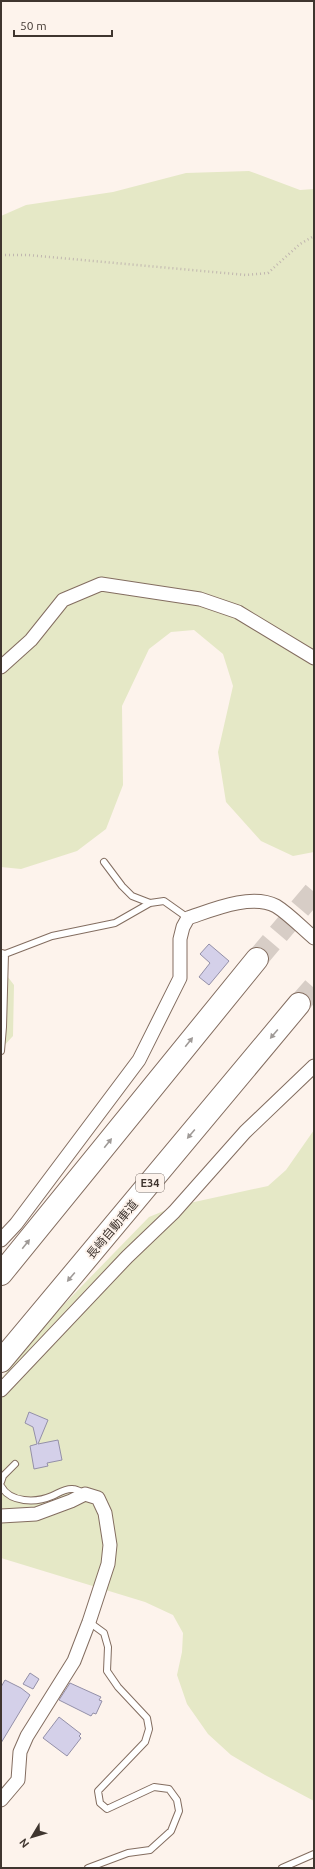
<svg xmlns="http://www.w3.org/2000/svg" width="315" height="1869" font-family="Ubuntu,'Noto Sans JP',sans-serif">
<rect width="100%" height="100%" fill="#fdf3ec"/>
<path fill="#e5e8c6" d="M 249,171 L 300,190 L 314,189 L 314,852 L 293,856 L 261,841 L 226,802 L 218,752 L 233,686 L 223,654 L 194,630 L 171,632 L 149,649 L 122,706 L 123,785 L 106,829 L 77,851 L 21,869 L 1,867 L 1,216 L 26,205 L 113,192 L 186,173 Z
M 1,968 L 14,985 L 13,1036 L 1,1049 Z
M 314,1130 L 314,1801 L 265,1775 L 231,1755 L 208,1734 L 187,1704 L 177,1675 L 182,1652 L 183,1633 L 173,1615 L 145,1602 L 1,1558 L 1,1379 L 41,1328 L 149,1217 L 176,1206 L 268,1186 L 286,1170 Z"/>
<path fill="#d4d0e9" stroke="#9490a8" d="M 209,944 L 229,961 L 209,985 L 199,977 L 210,963 L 200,954 Z
M 29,1412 L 48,1420 L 38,1444 L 58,1440 L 62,1460 L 47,1463 L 48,1466 L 34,1469 L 30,1446 L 37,1444 L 33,1427 L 25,1423 Z
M 30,1673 L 39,1679 L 33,1689 L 23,1684 Z
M 5,1680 L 21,1688 L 30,1695 L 1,1743 L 1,1687 Z
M 70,1683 L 101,1697 L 99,1700 L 102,1701 L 96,1714 L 93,1713 L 91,1716 L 59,1700 Z
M 59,1717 L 81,1734 L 79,1736 L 81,1738 L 67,1756 L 43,1738 Z"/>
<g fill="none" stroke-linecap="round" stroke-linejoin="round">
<path stroke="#d7cdc6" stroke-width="22" stroke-dasharray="22 11" stroke-linecap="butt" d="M 257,959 L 314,892
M 299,1004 L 314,987"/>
<defs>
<path id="service" d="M 104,862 L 122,886 L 132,896 L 150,903
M 5,954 L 52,936 L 115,923 L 150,903 L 164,901 L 188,918
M 1,1051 L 3,1027 L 5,954 L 2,953
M 1,1482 L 3,1476 L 15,1464
M 1,1486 C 10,1503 36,1503 52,1496 C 59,1493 65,1488 73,1489 C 77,1489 81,1492 85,1494
M 88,1868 L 128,1853 L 150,1850 L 171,1831 L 179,1811 L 177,1800 L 169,1789 L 154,1787 L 107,1809 L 100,1803 L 98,1791 L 145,1742 L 149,1729 L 147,1718 L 118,1687 L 107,1671 L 108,1647 L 104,1633 L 89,1622
M 282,1868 L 314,1854"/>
<path id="minor" d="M 1,667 L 31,640 L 63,600 L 101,584 L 200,599 L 238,612 L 314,658
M 1,1240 L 16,1224 L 139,1060 L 180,978 L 180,939 L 183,927 L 188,918 C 212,910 251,893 276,906 C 289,914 302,928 314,938
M 1,1390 L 127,1257 L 174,1212 L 245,1132 L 314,1066
M 1,1516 L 36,1514 L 71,1501 L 85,1494 L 98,1498 L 105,1513 L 110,1545 L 108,1564 L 89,1622 L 74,1661 L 27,1736 L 20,1752 L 18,1780 L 1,1800"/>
<path id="motorway" d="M 1,1274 L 257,959
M 1,1361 L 299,1004"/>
</defs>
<use href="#service" stroke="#836d60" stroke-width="8"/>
<use href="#minor" stroke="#836d60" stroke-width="15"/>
<use href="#motorway" stroke="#836d60" stroke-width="24"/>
<path stroke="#c0b6af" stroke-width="2.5" stroke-dasharray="1 3" stroke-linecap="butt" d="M 1,255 L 28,255 L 246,275 L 268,273 L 300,244 L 314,236"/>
<use href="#service" stroke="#fff" stroke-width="6"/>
<use href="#minor" stroke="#fff" stroke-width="13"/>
<use href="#motorway" stroke="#fff" stroke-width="22"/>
</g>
<defs><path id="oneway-solid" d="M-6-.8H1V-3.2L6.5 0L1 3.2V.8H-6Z"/></defs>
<g fill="#9f9a97">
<use href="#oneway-solid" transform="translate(274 1034) rotate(130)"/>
<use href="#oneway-solid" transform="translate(189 1042) rotate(-51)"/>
<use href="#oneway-solid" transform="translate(191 1134) rotate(130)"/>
<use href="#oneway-solid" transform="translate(108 1143) rotate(-51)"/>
<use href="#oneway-solid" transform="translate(26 1244) rotate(-51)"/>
<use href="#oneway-solid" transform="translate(71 1277) rotate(130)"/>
</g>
<g text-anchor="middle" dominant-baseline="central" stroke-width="4" stroke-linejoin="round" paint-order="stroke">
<rect fill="#fdf3ec" stroke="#786e68" stroke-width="1" x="136" y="1174" width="28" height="18" rx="3"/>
<g font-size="11" font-weight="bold" fill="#3f352f">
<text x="150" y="1183">E34</text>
</g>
<g font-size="12" fill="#3f352f" stroke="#fdf3ec">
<text transform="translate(112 1229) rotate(-50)">長崎自動車道</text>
</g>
</g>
<rect width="315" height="1869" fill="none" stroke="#3f352f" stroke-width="4"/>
<g transform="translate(32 1837) rotate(232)" stroke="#fdf3ec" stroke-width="3" paint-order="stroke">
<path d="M0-3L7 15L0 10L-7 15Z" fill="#3f352f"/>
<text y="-6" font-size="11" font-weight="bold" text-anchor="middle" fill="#3f352f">N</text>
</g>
<path d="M14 30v6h98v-6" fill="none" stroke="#3f352f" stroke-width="2"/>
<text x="20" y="30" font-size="12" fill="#3f352f" stroke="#fdf3ec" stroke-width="3" paint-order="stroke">50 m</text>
</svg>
